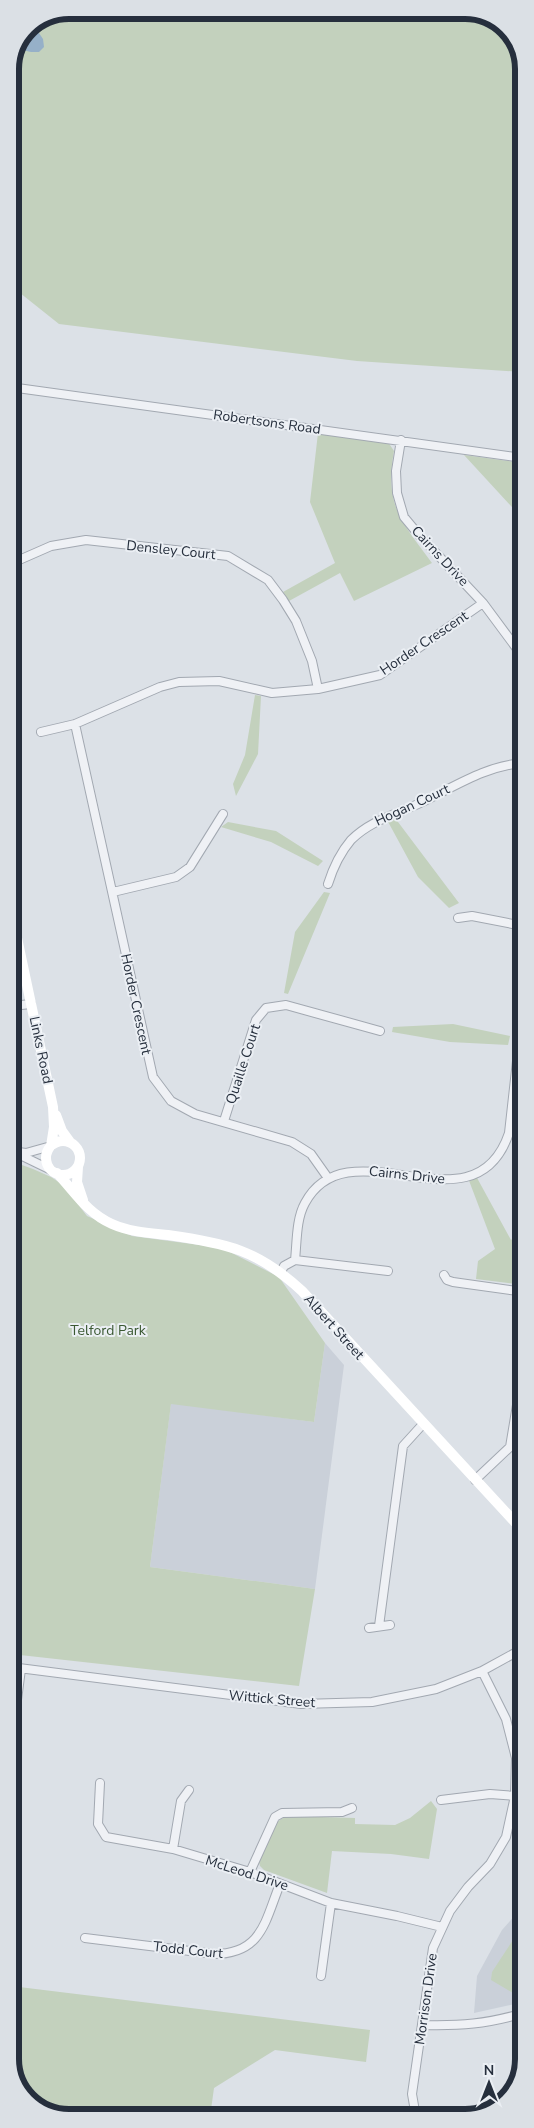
<svg xmlns="http://www.w3.org/2000/svg" width="534" height="2128" font-family="'Nunito Sans',sans-serif">
<rect width="100%" height="100%" fill="#dce1e7"/>
<path fill="#cad0d9" d="M 325,1343 L 344,1365 L 315,1589 L 150,1567 L 171,1403 L 314,1422 Z
M 524,1905 L 524,2002 L 474,2013 L 477,1976 L 502,1930 Z"/>
<path fill="#c3d1bd" d="M 68,10 L 473,10 L 507,27 L 523,57 L 523,372 L 357,361 L 59,324 L 10,285 L 10,68 L 27,27 Z
M 318,433 L 388,442 L 394,451 C 384,506 402,522 432,563 L 354,601 L 340,573 L 289,601 L 283,592 L 335,563 L 310,502 Z
M 464,455 L 523,463 L 523,519 Z
M 255,695 L 261,696 L 258,754 L 236,796 L 233,784 L 245,755 Z
M 392,814 L 459,903 L 449,908 L 418,877 L 386,818 Z
M 228,822 L 276,831 L 323,861 L 318,866 L 271,842 L 221,827 Z
M 324,892 L 330,893 L 288,994 L 284,993 L 295,932 Z
M 453,1024 L 510,1036 L 508,1045 L 450,1042 L 392,1032 L 393,1027 Z
M 11,1161 L 33,1169 L 51,1177 L 63,1185 L 87,1216 L 132,1236 L 222,1248 L 279,1277 L 325,1343 L 314,1422 L 171,1404 L 150,1567 L 315,1589 L 299,1686 L 11,1654 Z
M 476,1176 L 511,1240 L 524,1228 L 524,1285 L 476,1279 L 478,1261 L 495,1249 L 468,1178 Z
M 431,1801 L 437,1809 L 429,1859 L 391,1854 L 332,1851 L 327,1893 L 264,1870 L 260,1866 L 259,1862 C 265,1845 269,1821 288,1816 L 355,1818 L 355,1824 L 395,1825 L 410,1818 Z
M 524,1923 L 524,1999 L 523,1999 L 491,1980 L 492,1972 Z
M 11,1986 L 370,2030 L 366,2062 L 275,2050 L 214,2088 L 210,2117 L 61,2118 L 27,2101 L 11,2071 Z"/>
<path fill="#96b0c8" d="M 33,24 L 43,39 L 44,47 L 39,52 L 31,52 L 18,49 L 27,27 Z"/>
<g fill="none" stroke-linecap="round" stroke-linejoin="round">
<defs>
<path id="street" d="M 10,387 L 523,458
M 401,440 L 396,471 L 397,493 L 404,517 L 419,535 L 483,603 L 523,657
M 10,564 L 51,546 L 86,540 L 228,556 L 268,580 L 283,600 L 296,621 L 312,661 L 318,689
M 75,724 L 153,1077 L 171,1101 L 195,1114 L 292,1142 L 311,1154 L 328,1178
M 41,732 L 75,724 L 160,687 L 179,682 L 219,681 L 272,693 L 318,689 L 380,675 L 483,603
M 328,884 C 333,868 340,853 351,840 C 370,821 394,815 418,804 C 453,788 484,766 523,763
M 113,892 L 176,877 L 190,867 L 223,814
M 458,918 L 472,916 L 523,926
M 11,1006 L 31,1004
M 224,1121 L 256,1020 L 266,1008 L 286,1005 L 380,1031
M 11,1151 L 26,1153 L 51,1146
M 18,1154 L 51,1170
M 295,1260 L 388,1271
M 281,1272 L 284,1266 L 295,1260 C 297,1242 296,1219 305,1203 C 349,1121 474,1237 509,1133 L 523,1007
M 444,1275 L 447,1280 L 453,1282 L 524,1292
M 475,1480 L 510,1447 L 524,1363
M 379,1626 L 403,1446 L 423,1424
M 369,1628 L 390,1625
M 11,1667 L 301,1704 L 372,1702 L 436,1689 L 482,1671 L 524,1648
M 11,1746 L 21,1669
M 100,1783 L 98,1824 L 106,1837 L 173,1849 L 250,1872 L 331,1903 L 397,1916 L 442,1927
M 441,1800 L 490,1794 L 515,1796
M 173,1849 L 181,1801 L 189,1790
M 250,1872 L 275,1817 L 282,1813 L 342,1812 L 352,1808
M 85,1938 L 214,1954 C 262,1954 265,1921 280,1884
M 321,1976 L 331,1903
M 422,2025 C 461,2026 486,2024 524,2013
M 416,2117 L 412,2094 L 433,1948 L 450,1911 L 468,1887 L 490,1864 L 506,1837 L 515,1796 L 516,1758 L 506,1719 L 482,1671
M 476,2117 L 489,2109"/>
</defs>
<use href="#street" stroke="#a2a8b1" stroke-width="10"/>
<use href="#street" stroke="#eff1f5" stroke-width="8"/>
<path stroke="#fff" stroke-width="10" d="M 10,905 L 53,1107 L 54,1127 L 51,1146
M 56,1115 L 62,1131 L 70,1142
M46 1158a17 17 0 1 1 34 0a17 17 0 1 1-34 0Z
M 78,1167 L 77,1182 L 83,1200
M 57,1173 C 75,1192 87,1213 112,1224 C 130,1232 150,1233 168,1235 C 226,1243 258,1250 302,1291 L 524,1532"/>
</g>
<g text-anchor="middle" dominant-baseline="central" stroke-width="4" stroke-linejoin="round" paint-order="stroke">
<g font-size="14" fill="#262f3d" stroke="#ebeff4">
<text transform="translate(267 422) rotate(8)">Robertsons Road</text>
<text transform="translate(171 550) rotate(6)">Densley Court</text>
<text transform="translate(440 556) rotate(47)">Cairns Drive</text>
<text transform="translate(424 643) rotate(-34)">Horder Crescent</text>
<text transform="translate(412 805) rotate(-25)">Hogan Court</text>
<text transform="translate(136 1004) rotate(78)">Horder Crescent</text>
<text transform="translate(41 1050) rotate(78)">Links Road</text>
<text transform="translate(243 1064) rotate(-72)">Quaille Court</text>
<text transform="translate(407 1175) rotate(6)">Cairns Drive</text>
<text transform="translate(334 1327) rotate(48)">Albert Street</text>
<text transform="translate(272 1699) rotate(5)">Wittick Street</text>
<text transform="translate(247 1873) rotate(18)">McLeod Drive</text>
<text transform="translate(188 1950) rotate(6)">Todd Court</text>
<text transform="translate(426 1999) rotate(-82)">Morrison Drive</text>
</g>
<g font-size="14" fill="#3b5933" stroke="#ebeff4">
<text x="108" y="1330">Telford Park</text>
</g>
</g>
<path d="M0 0H534V2128H0ZM69 19H465A50 50 0 0 1 515 69V2059A50 50 0 0 1 465 2109H69A50 50 0 0 1 19 2059V69A50 50 0 0 1 69 19Z" fill="#dbe0e5" fill-rule="evenodd"/>
<path fill="none" stroke="#262f3d" stroke-width="6" d="M69 19H465A50 50 0 0 1 515 69V2059A50 50 0 0 1 465 2109H69A50 50 0 0 1 19 2059V69A50 50 0 0 1 69 19Z"/>
<g transform="translate(489 2083)" stroke="#ebeff4" stroke-width="4" paint-order="stroke">
<path d="M0-4L9 19L0 12L-9 19Z" fill="#262f3d"/>
<text y="-8" font-size="14" font-weight="bold" text-anchor="middle" fill="#262f3d">N</text>
</g>
</svg>
